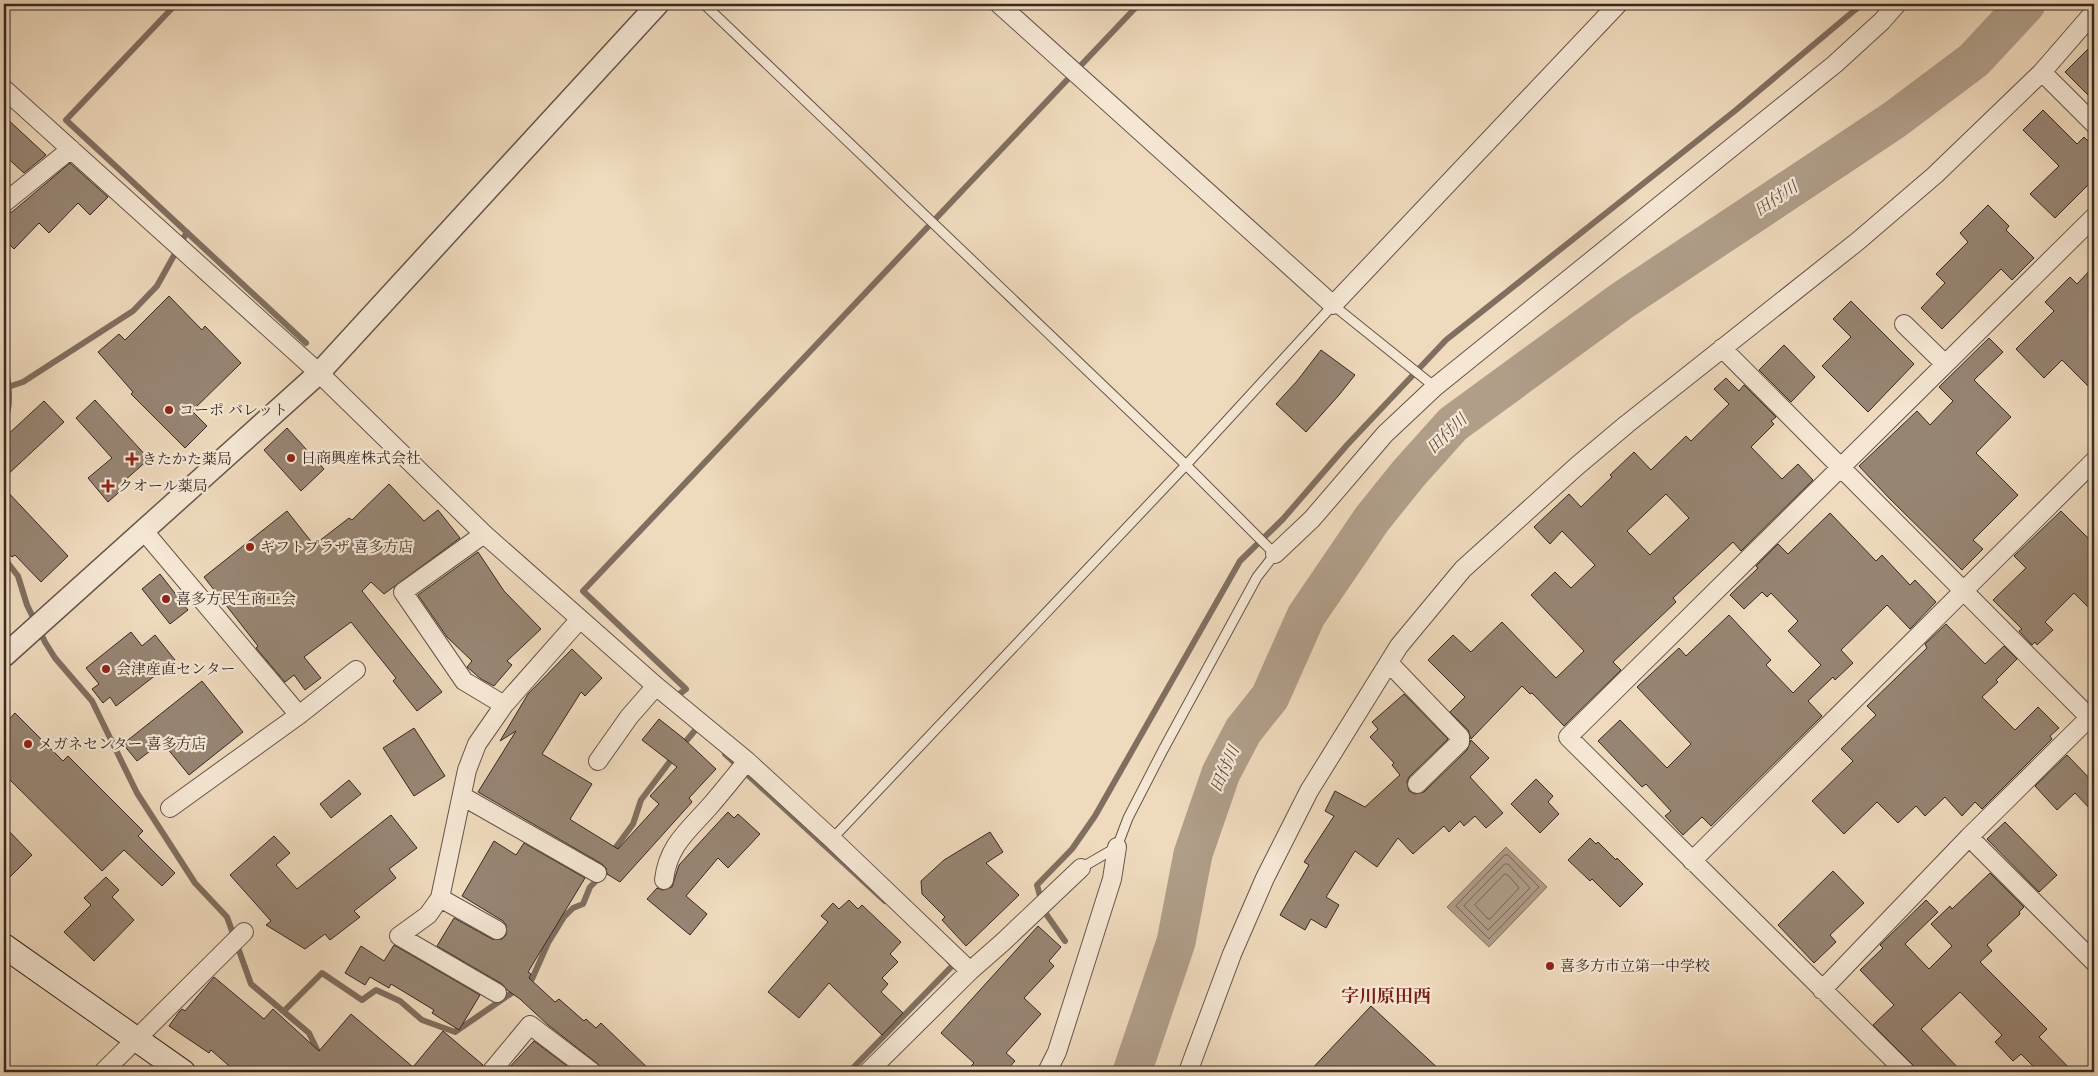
<svg xmlns="http://www.w3.org/2000/svg" width="2098" height="1076" font-family="Cardo,'Noto Serif JP',serif">
<rect width="100%" height="100%" fill="#efdabd"/>
<filter id="stains"><feTurbulence type="fractalNoise" baseFrequency=".004" numOctaves="4"/><feColorMatrix values="0 0 0 0 .2 0 0 0 0 .09 0 0 0 0 .02 0 0 0 .5 -.17"/></filter>
<radialGradient id="worn" r=".72"><stop offset=".6" stop-color="#630" stop-opacity="0"/><stop offset="1" stop-color="#630" stop-opacity=".3"/></radialGradient>
<path fill="#b09e89" stroke="#806f60" d="M 1506,847 L 1547,887 L 1489,947 L 1447,907 Z"/>
<g fill="none" stroke-linecap="round" stroke-linejoin="round">
<path stroke="#746456" stroke-width="1" d="M 1505,855 L 1508,855 L 1539,887 L 1489,939 L 1456,906 Z
M 1505,864 L 1508,864 L 1530,888 L 1488,930 L 1464,906 Z
M 1505,874 L 1508,875 L 1519,888 L 1490,919 L 1488,919 L 1475,905 Z"/>
<path stroke="#806f60" stroke-width="6" d="M 176,4 L 66,120 L 306,343
M 4,364 C 8,377 13,408 4,419
M 8,387 L 23,382 L 133,311 L 157,286 L 187,232
M 4,558 L 18,576 L 27,605 L 45,642 L 55,658 L 92,701 L 137,793 L 195,883 L 227,917 L 251,984 L 309,1033 L 320,1056
M 673,699 L 686,689 L 583,591 L 1139,4
M 682,746 L 697,728
M 725,754 L 885,901
M 611,854 L 633,824 L 641,800 L 674,756
M 1065,941 L 1044,911 L 1037,885 L 1072,849 L 1095,816 L 1240,561 L 1283,519 L 1347,445 L 1446,340 L 1736,110 L 1862,4
M 284,1011 L 322,973 L 362,1000 L 376,990 L 400,1001 L 422,1020 L 455,1032 L 532,979 L 548,943 L 564,917 L 573,908 L 583,904 L 590,887 L 606,871 L 608,863
M 849,1072 L 953,965 L 949,961"/>
<path stroke="#b09e89" stroke-width="39" d="M 1132,1072 L 1176,942 L 1193,854 L 1221,773 L 1243,731 L 1270,697 L 1306,616 L 1372,519 L 1409,473 L 1453,424 L 1623,300 L 1894,120 L 1974,60 L 2026,4"/>
</g>
<path fill="#978573" stroke="#372923" fill-rule="evenodd" d="M 2094,43 L 2094,101 L 2065,72 Z
M 2043,110 L 2077,144 L 2084,137 L 2094,147 L 2094,179 L 2055,218 L 2030,194 L 2059,166 L 2023,130 Z
M 4,116 L 46,155 L 24,173 L 4,155 Z
M 70,163 L 108,197 L 90,215 L 78,203 L 49,233 L 39,223 L 14,249 L 4,239 L 4,213 L 12,212 Z
M 1988,205 L 2009,226 L 2006,230 L 2034,258 L 2012,280 L 2001,269 L 1942,329 L 1921,308 L 1945,283 L 1936,274 L 1968,242 L 1960,233 Z
M 2094,266 L 2094,392 L 2062,360 L 2044,378 L 2016,349 L 2054,311 L 2045,302 L 2070,277 L 2077,284 Z
M 169,296 L 202,330 L 205,326 L 241,363 L 192,411 L 207,426 L 185,448 L 131,394 L 133,392 L 98,352 L 119,334 L 125,340 Z
M 1851,301 L 1914,364 L 1868,412 L 1822,366 L 1851,337 L 1833,319 Z
M 1989,338 L 2003,352 L 1974,380 L 2011,417 L 1976,453 L 2018,495 L 1973,540 L 1983,549 L 1962,570 L 1890,499 L 1859,466 L 1917,411 L 1930,425 L 1953,401 L 1939,387 Z
M 1784,345 L 1815,377 L 1791,402 L 1759,370 Z
M 1321,350 L 1355,375 L 1339,395 L 1306,432 L 1276,404 L 1297,381 Z
M 1726,378 L 1739,391 L 1744,385 L 1776,417 L 1771,421 L 1774,424 L 1751,447 L 1782,479 L 1798,464 L 1813,480 L 1741,551 L 1733,542 L 1673,598 L 1676,602 L 1613,662 L 1621,670 L 1564,726 L 1532,693 L 1530,694 L 1522,686 L 1471,739 L 1468,730 L 1450,712 L 1465,697 L 1428,660 L 1453,635 L 1471,652 L 1502,622 L 1556,678 L 1584,651 L 1531,595 L 1555,572 L 1571,588 L 1595,565 L 1562,531 L 1550,544 L 1534,527 L 1569,494 L 1581,507 L 1612,477 L 1610,475 L 1634,452 L 1651,470 L 1686,436 L 1691,441 L 1729,404 L 1714,389 ZM 1666,494 L 1689,518 L 1650,555 L 1627,531 Z
M 95,400 L 149,459 L 124,481 L 127,485 L 108,502 L 88,478 L 112,458 L 76,418 Z
M 44,401 L 64,422 L 4,478 L 4,438 Z
M 287,428 L 324,469 L 301,491 L 264,450 Z
M 389,484 L 424,521 L 438,510 L 460,538 L 384,594 L 371,582 L 362,591 L 442,692 L 417,711 L 393,681 L 396,678 L 351,622 L 304,657 L 321,678 L 305,690 L 294,675 L 285,682 L 256,648 L 258,646 L 204,577 L 287,511 L 314,545 L 349,518 L 352,520 Z
M 4,488 L 68,556 L 41,582 L 15,555 L 12,557 L 4,548 Z
M 2061,511 L 2094,544 L 2094,613 L 2074,593 L 2045,622 L 2053,630 L 2037,645 L 2035,642 L 2032,645 L 2019,631 L 2022,629 L 1993,600 L 2026,568 L 2014,556 Z
M 1830,513 L 1876,561 L 1882,555 L 1910,585 L 1915,580 L 1936,602 L 1910,629 L 1887,605 L 1841,650 L 1853,663 L 1835,680 L 1833,677 L 1808,701 L 1822,716 L 1711,826 L 1702,817 L 1683,835 L 1665,816 L 1671,811 L 1646,784 L 1642,787 L 1598,741 L 1620,720 L 1667,768 L 1691,744 L 1637,687 L 1679,648 L 1686,656 L 1729,615 L 1771,660 L 1766,665 L 1793,693 L 1821,665 L 1788,631 L 1798,621 L 1771,593 L 1767,597 L 1762,592 L 1744,609 L 1730,595 L 1758,568 L 1756,566 L 1778,544 L 1788,554 Z
M 478,552 L 504,591 L 541,629 L 507,661 L 512,665 L 494,686 L 481,679 L 467,667 L 472,661 L 447,637 L 418,595 Z
M 160,574 L 188,610 L 170,624 L 142,589 Z
M 1946,624 L 1985,664 L 2004,646 L 2017,659 L 1996,680 L 1998,682 L 1982,697 L 2015,730 L 2038,707 L 2059,728 L 2050,736 L 2052,739 L 1982,809 L 1975,802 L 1962,816 L 1945,797 L 1925,816 L 1916,806 L 1898,823 L 1877,802 L 1844,834 L 1812,801 L 1853,761 L 1841,749 L 1876,715 L 1867,706 L 1927,648 L 1925,644 Z
M 131,632 L 142,646 L 155,635 L 175,660 L 116,706 L 110,697 L 103,703 L 92,689 L 99,684 L 86,668 Z
M 572,649 L 602,678 L 585,696 L 581,692 L 542,754 L 592,784 L 570,819 L 571,820 L 618,849 L 659,804 L 650,796 L 677,767 L 642,740 L 659,719 L 683,738 L 716,769 L 689,798 L 692,802 L 620,882 L 607,874 L 606,868 L 602,864 L 478,792 L 516,731 L 500,741 L 528,694 Z
M 202,681 L 243,732 L 189,775 L 162,742 L 137,761 L 123,744 Z
M 1404,694 L 1448,739 L 1409,777 L 1407,782 L 1409,791 L 1415,794 L 1424,792 L 1467,750 L 1471,740 L 1489,758 L 1470,777 L 1503,813 L 1486,828 L 1475,816 L 1464,826 L 1460,821 L 1449,832 L 1444,826 L 1413,854 L 1398,838 L 1377,867 L 1355,851 L 1326,897 L 1339,905 L 1326,928 L 1311,919 L 1305,930 L 1280,915 L 1309,865 L 1304,862 L 1334,816 L 1325,811 L 1335,791 L 1365,807 L 1400,775 L 1392,765 L 1394,763 L 1370,737 L 1378,729 L 1372,722 Z
M 15,713 L 63,761 L 68,756 L 143,831 L 138,836 L 175,873 L 162,886 L 124,850 L 102,871 L 4,774 L 4,725 Z
M 414,728 L 445,776 L 414,796 L 383,748 Z
M 2067,755 L 2094,783 L 2094,813 L 2075,793 L 2057,810 L 2035,786 Z
M 1536,779 L 1553,796 L 1548,802 L 1559,814 L 1540,833 L 1511,804 Z
M 349,780 L 361,794 L 331,818 L 320,804 Z
M 728,812 L 734,818 L 738,814 L 760,834 L 728,868 L 718,858 L 686,896 L 707,914 L 690,935 L 647,899 L 657,888 L 663,890 L 672,887 L 679,865 Z
M 391,815 L 417,848 L 389,869 L 396,878 L 354,911 L 360,917 L 330,940 L 325,934 L 305,949 L 266,925 L 271,921 L 230,875 L 274,836 L 290,853 L 276,865 L 297,889 Z
M 2005,822 L 2057,875 L 2039,892 L 1987,839 Z
M 4,826 L 32,855 L 4,883 Z
M 990,832 L 1003,852 L 986,863 L 1019,895 L 966,946 L 942,920 L 945,917 L 922,894 L 921,881 L 944,860 Z
M 1590,838 L 1596,844 L 1598,842 L 1616,860 L 1617,858 L 1643,884 L 1620,907 L 1592,879 L 1590,881 L 1568,860 Z
M 494,841 L 516,855 L 524,843 L 585,878 L 528,972 L 531,974 L 529,978 L 555,1002 L 559,999 L 584,1021 L 586,1019 L 596,1028 L 601,1023 L 652,1072 L 602,1072 L 598,1064 L 548,1025 L 520,999 L 507,990 L 502,984 L 437,946 L 454,918 L 492,939 L 502,939 L 506,935 L 506,925 L 503,921 L 462,896 Z
M 1833,871 L 1864,903 L 1830,935 L 1836,942 L 1814,963 L 1778,925 Z
M 1990,873 L 2024,907 L 2019,912 L 2020,914 L 1987,945 L 1992,951 L 1980,962 L 2047,1029 L 2039,1037 L 2073,1072 L 2039,1072 L 2021,1054 L 2013,1061 L 1995,1042 L 2002,1035 L 1960,992 L 1921,1029 L 1962,1072 L 1920,1072 L 1873,1025 L 1894,1005 L 1860,970 L 1883,948 L 1880,945 L 1926,900 L 1938,912 L 1905,944 L 1929,969 L 1952,946 L 1931,924 L 1950,906 L 1952,909 Z
M 106,877 L 119,890 L 112,897 L 134,920 L 94,961 L 64,932 L 91,905 L 84,898 Z
M 849,900 L 858,909 L 862,905 L 901,942 L 890,954 L 898,962 L 882,978 L 888,984 L 881,992 L 903,1013 L 882,1035 L 829,983 L 799,1018 L 768,992 L 828,922 L 821,916 L 833,903 L 839,909 Z
M 1038,926 L 1061,947 L 1049,961 L 1054,966 L 1024,998 L 1041,1014 L 1006,1053 L 1015,1061 L 1005,1072 L 965,1072 L 974,1063 L 941,1033 Z
M 394,945 L 480,995 L 459,1030 L 432,1013 L 434,1010 L 391,984 L 389,988 L 370,977 L 365,985 L 345,973 L 361,946 L 384,961 Z
M 214,977 L 264,1019 L 273,1009 L 319,1051 L 351,1014 L 413,1067 L 443,1031 L 483,1065 L 481,1072 L 236,1072 L 211,1050 L 209,1053 L 169,1026 L 179,1012 L 182,1009 L 185,1011 Z
M 1371,1006 L 1442,1072 L 1309,1072 Z
M 534,1041 L 575,1072 L 505,1072 Z"/>
<g fill="none" stroke-linecap="round" stroke-linejoin="round">
<defs>
<path id="service" d="M 704,4 L 1186,465 L 1275,554 L 1257,577 L 1163,750 L 1128,818 L 1117,847 L 1081,868
M 832,839 L 1186,465 L 1333,305 L 1435,387"/>
<path id="minor" d="M 999,4 L 1333,305 L 1618,4
M 2042,72 L 2094,124
M 4,89 L 319,373 L 484,534 L 656,686 L 747,761 L 832,839 L 970,971
M 4,203 L 71,149
M 1904,324 L 1945,364
M 1722,348 L 2094,722
M 143,530 L 299,715
M 484,534 L 403,592 L 464,681 L 504,705
M 1275,554 L 1312,519 L 1385,434 L 1435,387 L 1835,64 L 1882,21 L 1897,4
M 1389,663 L 1460,737 L 1460,742 L 1417,784
M 598,761 L 629,717 L 656,686
M 462,796 L 597,873
M 170,808 L 299,715 L 356,670
M 1969,837 L 2094,962
M 1692,861 L 2094,461
M 664,880 C 668,845 689,830 710,806 C 723,791 735,776 747,761
M 440,898 L 497,930
M 1822,990 L 1969,837 L 2094,713
M 497,993 L 399,936 L 428,915 L 440,898 L 467,770 L 477,744 L 504,705 L 580,619
M 103,1072 L 244,932
M 491,1072 L 530,1025 L 592,1072
M 868,1072 L 970,971 L 1003,942 L 1081,868
M 1047,1072 L 1057,1052 L 1085,964 L 1112,879 L 1117,847
M 1188,1072 L 1232,954 L 1265,878 L 1309,791 L 1399,646 L 1463,569 L 1577,466 L 1627,424 L 1858,241 L 1935,175 L 2042,72 L 2094,12
M 1906,1072 L 1568,737 L 2094,217"/>
<path id="tertiary" d="M 4,656 L 319,373 L 658,4"/>
<path id="secondary" d="M 4,946 L 183,1072"/>
</defs>
<use href="#service" stroke="#65554a" stroke-width="11"/>
<use href="#minor" stroke="#65554a" stroke-width="20"/>
<use href="#tertiary" stroke="#65554a" stroke-width="24"/>
<use href="#secondary" stroke="#372923" stroke-width="26"/>
<use href="#service" stroke="#f5e7d4" stroke-width="9"/>
<use href="#minor" stroke="#f5e7d4" stroke-width="18"/>
<use href="#tertiary" stroke="#f5e7d4" stroke-width="21"/>
<use href="#secondary" stroke="#f5e7d4" stroke-width="24"/>
</g>
<g fill="#8f2418" stroke="#f5e7d4" stroke-width="2">
<circle cx="169" cy="410" r="5"/>
<circle cx="291" cy="458" r="5"/>
<path d="M129.5 451.5h5v5h5v5h-5v5h-5v-5h-5v-5h5z"/>
<path d="M105.5 478.5h5v5h5v5h-5v5h-5v-5h-5v-5h5z"/>
<circle cx="250" cy="547" r="5"/>
<circle cx="166" cy="599" r="5"/>
<circle cx="106" cy="669" r="5"/>
<circle cx="28" cy="744" r="5"/>
<circle cx="1550" cy="966" r="5"/>
</g>
<g text-anchor="middle" dominant-baseline="central" stroke-width="4.5" stroke-linejoin="round" paint-order="stroke">
<g font-size="15" fill="#372923" stroke="#f5e7d4" text-anchor="start">
<text x="179" y="410">コーポ バレット</text>
<text x="301" y="458">日商興産株式会社</text>
<text x="142" y="459">きたかた薬局</text>
<text x="118" y="486">クオール薬局</text>
<text x="260" y="547">ギフトプラザ 喜多方店</text>
<text x="176" y="599">喜多方民生商工会</text>
<text x="116" y="669">会津産直センター</text>
<text x="38" y="744">メガネセンター 喜多方店</text>
<text x="1560" y="966">喜多方市立第一中学校</text>
</g>
<g font-size="16" font-style="italic" fill="#5b4c42" stroke="#f5e7d4">
<text transform="translate(1776 199) rotate(-34)">田付川</text>
<text transform="translate(1447 434) rotate(-44)">田付川</text>
<text transform="translate(1225 769) rotate(-66)">田付川</text>
</g>
<g font-size="18" font-weight="bold" fill="#7a1f14" stroke="#f5e7d4">
<text x="1386" y="996">字川原田西</text>
</g>
</g>
<rect width="2098" height="1076" fill="none" stroke="#efdabd" stroke-width="20"/>
<rect x="5" y="5" width="2088" height="1066" fill="none" stroke="#372923" stroke-width="2.5"/>
<rect x="10" y="10" width="2078" height="1056" fill="none" stroke="#372923"/>
<rect width="100%" height="100%" filter="url(#stains)"/>
<rect width="100%" height="100%" fill="url(#worn)"/>
</svg>
